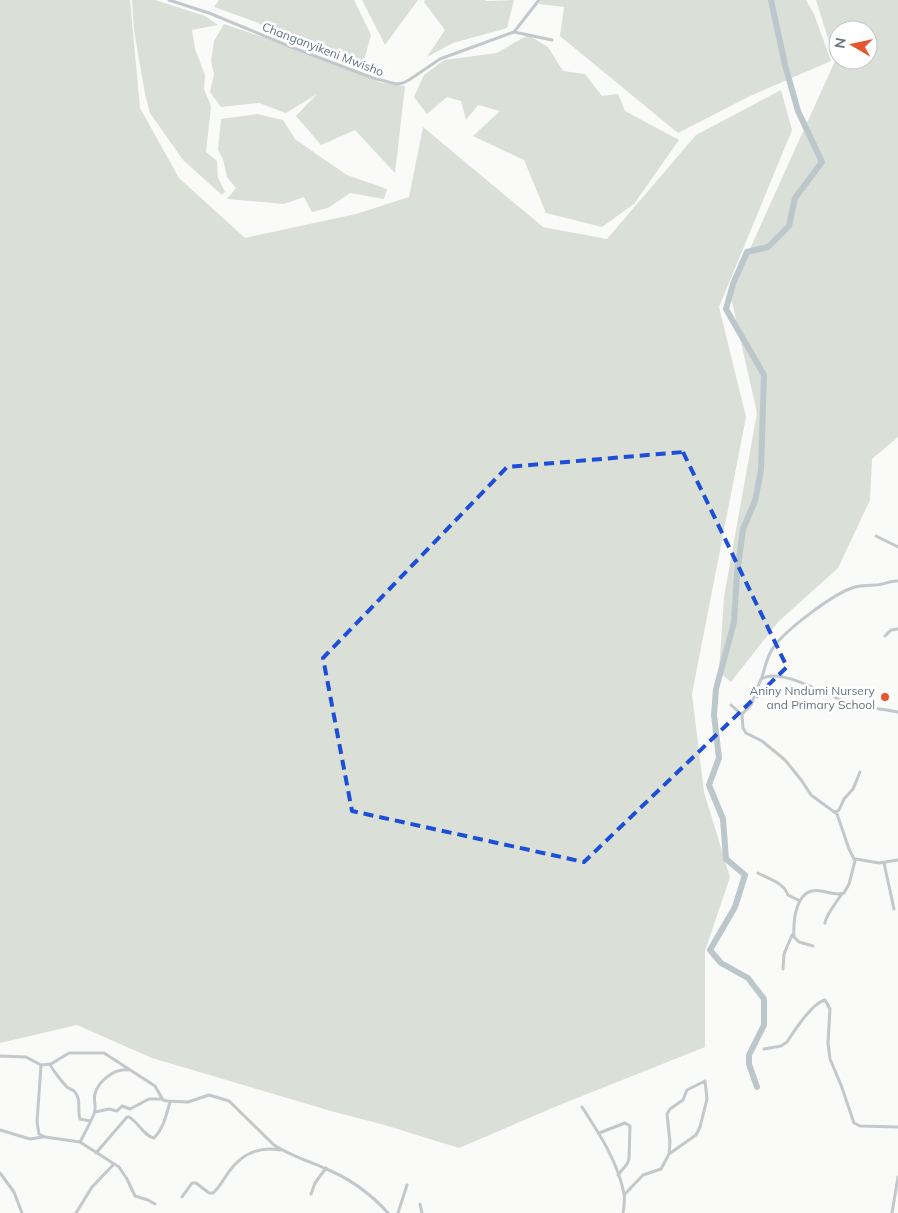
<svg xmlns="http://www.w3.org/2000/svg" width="898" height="1213" font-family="Mulish,sans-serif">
<rect width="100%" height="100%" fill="#fafaf8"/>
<path fill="#dadfd7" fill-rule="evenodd" d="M 0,0 L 130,0 L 140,108 L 179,178 L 245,238 L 356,214 L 409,197 L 423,127 L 543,227 L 607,239 L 696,135 L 781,90 L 792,130 L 719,307 L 746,417 L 692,694 L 704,792 L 730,877 L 705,951 L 705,1047 L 557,1106 L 459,1148 L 388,1126 L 331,1111 L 152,1058 L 77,1025 L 0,1043 Z
M 132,0 L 155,0 L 205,16 L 218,25 L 192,30 L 195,49 L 205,75 L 204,89 L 211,106 L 206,152 L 217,161 L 218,178 L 225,192 L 222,195 L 183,160 L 150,113 L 145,94 L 134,30 Z
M 219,0 L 354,0 L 371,35 L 363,64 L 278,34 L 256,22 L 214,7 Z
M 362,0 L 418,0 L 385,45 Z
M 425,0 L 485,0 L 486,1 L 514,0 L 507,28 L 453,43 L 427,57 L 445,30 L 424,2 Z
M 541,0 L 806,0 L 814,14 L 831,61 L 750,96 L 678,133 L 560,36 L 564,7 L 539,4 Z
M 816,0 L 898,0 L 898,437 L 872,459 L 870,500 L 838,568 L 778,622 L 731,682 L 719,672 L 724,597 L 757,413 L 730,293 L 835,61 ZM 838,30 L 868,30 L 868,60 L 838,60 Z
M 224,24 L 326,59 L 382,83 L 405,86 L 395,173 L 355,130 L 321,145 L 296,116 L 317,94 L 286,113 L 259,103 L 221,107 L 210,92 L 214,74 L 211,61 L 214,41 Z
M 528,35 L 548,47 L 563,71 L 585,74 L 602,96 L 618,94 L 625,111 L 679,140 L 634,204 L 602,227 L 546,213 L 524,160 L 473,136 L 500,111 L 478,105 L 466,120 L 461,101 L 447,97 L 427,114 L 414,97 L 424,75 L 444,60 L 497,53 Z
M 257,114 L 283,120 L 295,139 L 322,158 L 347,175 L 387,189 L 384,199 L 350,193 L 328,208 L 312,212 L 304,197 L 284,204 L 227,199 L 236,188 L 227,177 L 223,159 L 218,150 L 221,119 Z"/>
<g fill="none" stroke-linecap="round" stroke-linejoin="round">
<path stroke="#bbc7cb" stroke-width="6" d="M 757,1087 L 749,1064 L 749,1055 L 764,1025 L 764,999 L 748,978 L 721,963 L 710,950 L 735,907 L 745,875 L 726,859 L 723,819 L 709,785 L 719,758 L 714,715 L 716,689 L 734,622 L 737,574 L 743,529 L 755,501 L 761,470 L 764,375 L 726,309 L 733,284 L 747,252 L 768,247 L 789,226 L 795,198 L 822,162 L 798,111 L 785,65 L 771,0"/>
<path stroke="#c3c8cc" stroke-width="3" d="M 169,0 L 209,13 L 291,47 L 373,78 L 396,84 L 403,83 L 409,80 L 440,59 L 514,32 L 539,0
M 514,32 L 552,40
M 876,536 L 898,547
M 885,636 L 891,630 L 898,629
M 762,677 C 765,668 767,656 773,648 C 785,630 832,595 852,588 C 860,585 868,586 875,585 C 884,585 890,580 898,581
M 731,705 L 742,715 L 743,728 L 746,733 L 762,741 L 785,760 L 802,781 L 811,795 L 837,814 L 849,849 L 855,861 L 849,884 L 844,893 C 836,896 829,892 821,891 C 796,886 793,920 794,937 L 799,942 L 813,946
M 742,714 L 751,705 L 761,679 C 782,666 830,698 852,704 C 867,708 883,709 898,712
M 835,812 L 839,810 L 844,799 L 853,789 L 860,772
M 856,859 L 879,863 L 898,860
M 884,863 L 894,909
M 758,873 C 769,879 784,883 788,895 L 800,901
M 825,923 C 826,915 836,903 841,895
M 783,969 L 784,954 L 792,935
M 764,1049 L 781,1046 L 787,1042 C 794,1031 812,1003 825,1000 L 830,1009 L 828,1043 L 830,1059 L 841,1085 L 854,1123 L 860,1126 L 898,1127
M 0,1056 L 26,1057 L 41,1065 L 51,1064 L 69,1053 L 104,1053 L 155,1086 L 163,1100 L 167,1101 L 188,1102 L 209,1095 L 229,1101 L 274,1145 C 289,1155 308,1161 324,1168 C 349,1178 371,1194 388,1213
M 50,1064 C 51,1068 63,1083 67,1087 C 69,1089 72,1089 74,1091 C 82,1099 77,1110 80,1119 L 90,1121
M 41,1065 L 37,1122 L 39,1134 L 45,1137 L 80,1142 L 119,1167 L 127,1179 L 135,1196 L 148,1200 L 155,1204
M 582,1107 C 599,1133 618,1162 624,1194 C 625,1200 624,1207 623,1213
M 95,1112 L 109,1109 L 117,1111 L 122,1106 L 130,1109 L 149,1099 L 163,1099
M 0,1130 L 30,1139 L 43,1137
M 599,1133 L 625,1123 L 630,1126 L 629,1159 L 627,1164 L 618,1175
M 80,1142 C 85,1133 90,1123 94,1114 C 97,1108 93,1100 95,1094 C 98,1081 115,1068 128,1070
M 96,1153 L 127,1117 L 129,1117 C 138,1122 145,1137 154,1138 C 164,1128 166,1115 170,1102
M 0,1173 L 14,1192 L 22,1213
M 311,1194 L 315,1183 L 326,1168
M 624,1195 L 643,1175 L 661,1169 L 669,1154 L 696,1135 L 700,1127 L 707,1099 L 705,1081 L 687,1090 L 683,1100 L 670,1109 L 667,1114 L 670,1142 L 669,1154
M 182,1197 L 192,1183 L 196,1183 L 209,1193 L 213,1193 C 220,1187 223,1180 228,1173 C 240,1155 258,1146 280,1150
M 420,1204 L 422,1213
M 76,1213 L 92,1187 L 114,1164
M 398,1213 L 407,1185
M 892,1213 L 898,1177"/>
</g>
<path fill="none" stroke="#1d4ed8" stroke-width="4" stroke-dasharray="10 6" stroke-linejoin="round" d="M 683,452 L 787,667 L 584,862 L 352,811 L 323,658 L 507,467 Z"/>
<circle fill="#e4572e" stroke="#fff" stroke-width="2" cx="885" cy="697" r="5"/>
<g text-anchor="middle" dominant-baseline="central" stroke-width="5" stroke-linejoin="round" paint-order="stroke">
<g font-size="12" fill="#657683" stroke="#fff">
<text transform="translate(323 49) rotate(21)">Changanyikeni Mwisho</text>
</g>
<g font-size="12" fill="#657683" stroke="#fff" text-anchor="end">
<text x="875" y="690">Aniny Nndumi Nursery<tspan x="875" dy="14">and Primary School</tspan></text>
</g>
</g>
<g transform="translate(853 45) rotate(279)"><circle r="24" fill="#ffffff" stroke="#c1c8cd"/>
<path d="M0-4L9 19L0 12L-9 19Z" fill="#e4572e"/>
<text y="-8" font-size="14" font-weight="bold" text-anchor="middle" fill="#657683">N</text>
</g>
</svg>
